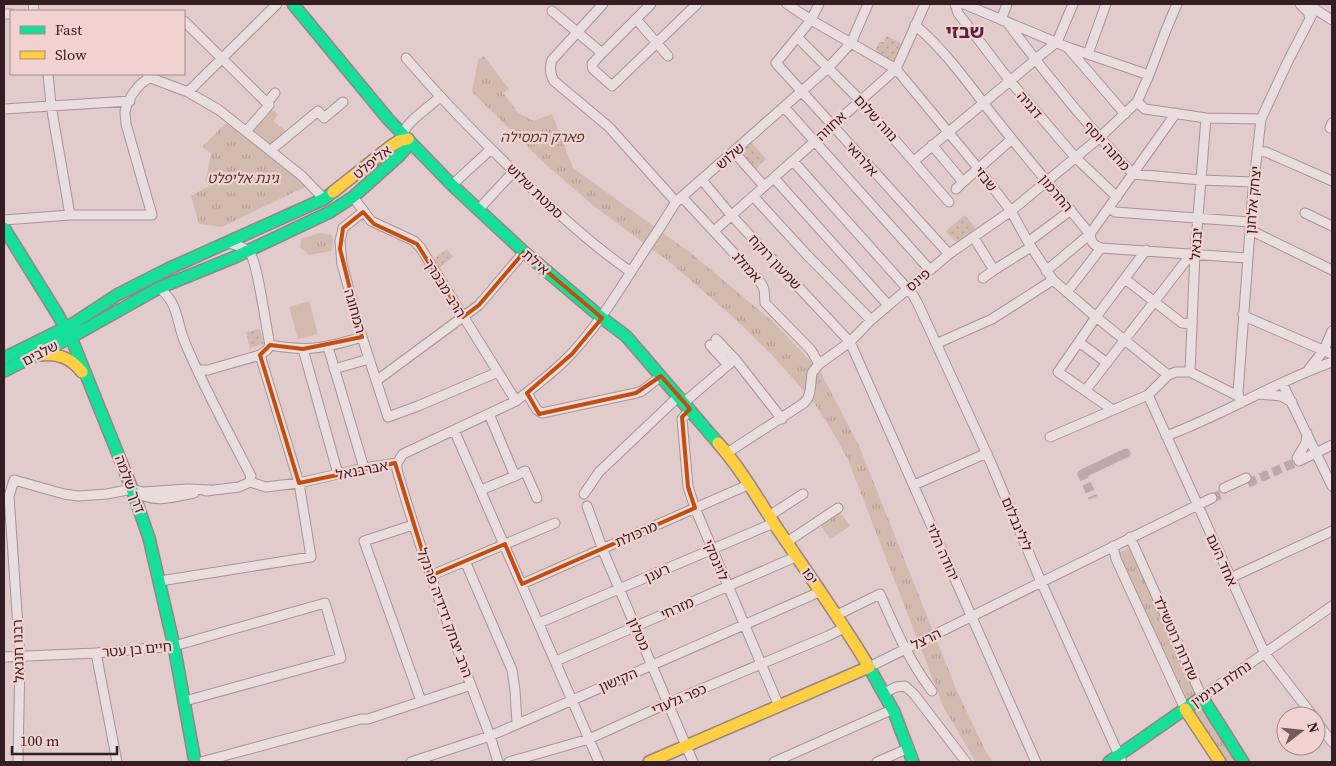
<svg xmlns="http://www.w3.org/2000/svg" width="1336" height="766" font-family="'Source Serif 4','Noto Sans Hebrew',serif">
<defs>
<pattern id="park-tufts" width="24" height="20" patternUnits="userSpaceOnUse" patternTransform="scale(1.25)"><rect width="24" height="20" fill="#d3baae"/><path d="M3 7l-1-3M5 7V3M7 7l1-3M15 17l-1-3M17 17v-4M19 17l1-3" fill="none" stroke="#b69f95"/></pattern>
<pattern id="garden-dots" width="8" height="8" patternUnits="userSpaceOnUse" patternTransform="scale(1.25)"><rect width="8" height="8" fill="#d3baae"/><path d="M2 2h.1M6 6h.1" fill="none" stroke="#b69f95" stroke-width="1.8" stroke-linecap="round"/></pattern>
</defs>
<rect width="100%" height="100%" fill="#e1cbcb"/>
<path fill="#d3baae" d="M 271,109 L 278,115 L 273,121 L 286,131 L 270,145 L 254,130 Z
M 309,301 L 318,334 L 298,339 L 289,307 Z"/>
<path fill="url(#park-tufts)" d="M 484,56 L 509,89 L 503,93 L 518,113 L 534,121 L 552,114 L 573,168 L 692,254 L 771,320 L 820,371 L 859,446 L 957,691 L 987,754 L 993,762 L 976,762 L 944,708 L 848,460 L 831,429 L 813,401 L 771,354 L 733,317 L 672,264 L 595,207 L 543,162 L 472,92 L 478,60 Z
M 228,121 L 307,186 L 222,227 L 199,224 L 191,196 L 209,186 L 206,180 L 211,153 L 202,147 Z
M 320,233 L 332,235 L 333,242 L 331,251 L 309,255 L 300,247 L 301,239 Z
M 840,512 L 850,526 L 830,539 L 820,525 Z
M 1131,547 L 1176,644 L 1241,762 L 1222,762 L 1190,712 L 1117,554 Z"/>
<path fill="url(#garden-dots)" d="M 886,36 L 903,44 L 895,64 L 875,52 L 879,42 L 884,42 Z
M 750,141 L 766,159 L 753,171 L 737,153 Z
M 965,215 L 976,229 L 957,244 L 946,231 Z
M 447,249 L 453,257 L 439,268 L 433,260 Z
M 260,329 L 264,344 L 250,348 L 246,332 Z"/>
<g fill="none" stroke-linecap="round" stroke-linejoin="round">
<path stroke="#bea8a9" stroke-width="9" stroke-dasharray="9 4.5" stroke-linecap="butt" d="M 1082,474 L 1126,453 L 1082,474 L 1093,498
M 1248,483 L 1299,461
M 1212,498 L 1225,493"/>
<defs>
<path id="street" d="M 33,4 L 34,11
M 603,4 L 552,60 C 549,68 550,74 554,81 L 609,127 L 676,202
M 787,4 L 811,20 L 896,69 L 978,168 L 1011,211 L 1028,242 L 1053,280 L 1096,317 L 1168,375
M 819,4 L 811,20 L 776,63 L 949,254
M 955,4 L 958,13 L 1010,81 L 1075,157 L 1117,197
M 964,4 L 1067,47 L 1149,75
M 1300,4 L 1308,12 L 1310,18
M 1310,4 L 1315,9 L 1332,20
M 552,11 L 602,53 L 592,64 L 593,69 L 612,86 L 697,4
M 4,14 L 11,14
M 636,19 L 668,56
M 1001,20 L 1007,4
M 184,21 L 267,103
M 1007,22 C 1046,75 1088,126 1133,174 L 1201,180 L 1254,182
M 915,25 C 946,51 970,86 995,118 C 1026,157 1058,195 1090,234 C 1091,242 1093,245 1101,248 L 1247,258
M 798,38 L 860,100 L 949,202
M 1068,48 L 1125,114
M 602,53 L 651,4
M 1088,54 L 1106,4
M 1038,57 L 1057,42 L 1073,4
M 406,58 C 443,101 482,141 523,180 C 557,213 592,245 631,272
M 48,74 L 51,105 L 70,215
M 147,74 L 151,78 L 188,92 L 219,110 L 302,176 L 324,199
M 188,92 L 277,4
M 1137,102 L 1145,109 L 1206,118 L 1261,119
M 784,107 L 930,270
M 4,109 L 130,101
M 1332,123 L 1330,128 L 1332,128
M 250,127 L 269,105 L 267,103 L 275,93
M 403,133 C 410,119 428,108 440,97
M 932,145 L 963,182 L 1012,139
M 271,150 L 318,111 L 324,118 L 343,102
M 1257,151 L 1266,152 L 1332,181
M 734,152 L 764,186
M 793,161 L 913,295 L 918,304 L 991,463 L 1039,577 L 1122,762
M 914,161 L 1035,60
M 774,178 L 888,305
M 702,180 L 731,215 L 850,342 L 1036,762
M 452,185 L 491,149
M 956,189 L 963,182
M 753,196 L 808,256 L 871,320
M 353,197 L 371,221 L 414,241 L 420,247 L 516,401
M 682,197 L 757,278 C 766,289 764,290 765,303 L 811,350 L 819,364
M 1109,208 L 1115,212 L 1250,222
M 479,209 L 514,171
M 363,212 L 343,228 L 340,241 L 342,264 L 362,337 L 388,417 L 418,406 L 498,372
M 1305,213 L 1332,226
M 4,220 L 70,215 L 152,215 L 126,124 C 126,121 125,116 125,112 C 127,100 139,81 151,78
M 1250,230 L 1332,270
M 714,231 L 896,69 L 925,4
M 657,232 L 676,202 L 828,68 L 851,43 L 868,4
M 974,238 L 994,270 L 1031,247
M 1028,242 L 1071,210
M 1046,271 L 1090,234 L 1176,113
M 983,278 L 994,270
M 1125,279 L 1182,323 L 1191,324
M 159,288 C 180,304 176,324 186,345 C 205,390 229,433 251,476 L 250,482
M 1067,292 L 1101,248
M 1243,314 L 1244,316 L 1332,354
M 716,339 L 735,359 L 782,419
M 1079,342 L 1107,363
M 938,343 L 992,319 L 1053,280
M 270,345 C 309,352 325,348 362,337
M 710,345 L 728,365
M 328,347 L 364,468
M 303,349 L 338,474
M 334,369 L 369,359
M 1309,369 L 1324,350 L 1332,331
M 198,370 L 208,370 L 260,355 L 267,350 L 270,345 C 266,328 258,264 250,253 C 245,247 236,245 229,243
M 1190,372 L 1195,253 L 1206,118
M 376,381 L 479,305 L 524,252
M 1282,383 L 1332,486
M 1085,391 L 1185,262 L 1195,253
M 527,393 L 537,410 L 542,413 L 636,393 L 642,391 L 661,376
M 1259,394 L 1281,396 L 1292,402
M 1148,395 L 1265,654 L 1313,716
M 685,403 L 688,399 L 735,359
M 1241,403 L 1238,393 L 1253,190 L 1261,119 L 1288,61 L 1315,9
M 690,409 L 682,419 L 688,487 L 695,508 L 779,706
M 1113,410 L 1058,372 L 1096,317 L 1146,250
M 489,414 L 515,476 L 525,471 L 537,498
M 454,430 L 599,762
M 1166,436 C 1223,415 1275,382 1332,362
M 1050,437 L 1148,395 L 1168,375 L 1176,372 L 1190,372 L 1238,396
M 727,453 L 804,403 L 808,398 L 810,391 L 812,373 L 819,364 L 850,342 L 871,320 L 949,254 L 1011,211 L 1099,138 L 1137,102 L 1149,75 L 1166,30 L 1177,4
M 1297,458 L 1306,443 L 1307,433
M 1299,461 L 1332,445
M 250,482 L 266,487 L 299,483 L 364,468 L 397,463
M 914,485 L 987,453
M 1224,488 L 1246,478
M 481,490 L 515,476
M 206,491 L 239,487 L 250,482
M 137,492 C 153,504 175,497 194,493
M 584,494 L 599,472 L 679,396
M 587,506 L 604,553 L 693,762
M 769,516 L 803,494
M 413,525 L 364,541 L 421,701
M 1130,537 L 1202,697 L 1332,606
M 787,542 L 838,508
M 1113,546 L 1116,559 L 1185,709
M 465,561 L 512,670 L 515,690 L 517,724
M 430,576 L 555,523
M 1230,578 L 1332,531
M 160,581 L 311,557 L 299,483 L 260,355
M 522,584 L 750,484
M 837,615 L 880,594 C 895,628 909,661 932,691
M 539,623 L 769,525 L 775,525
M 96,653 L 117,762
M 4,657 L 96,653 L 174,646 L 325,603 L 341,658 L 185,701
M 556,661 L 793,558 L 795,554
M 869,667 L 1212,498
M 884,693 L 896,687 L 905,686 L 914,694 L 966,762
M 1316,721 L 1332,742
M 18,762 L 20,656 L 9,496 L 14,480 L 64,494 L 78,496 L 107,494 L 132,489 L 143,492 L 188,489 L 210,490
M 201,762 L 361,719 L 368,719 L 471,685
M 411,762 L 490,736 L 817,593 L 822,594
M 498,762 L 490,736 C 457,648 423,561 397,470 L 397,463 L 403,454 L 516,401 C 535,386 556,371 572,353 C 600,323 621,287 643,253
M 509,762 L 589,739 L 668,703 L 828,636 L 842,629 L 843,624
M 774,762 L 889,711 L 894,712
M 877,762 L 909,748"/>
<path id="fast" d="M 293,4 L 388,119 L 452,185 L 524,252 L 602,318 L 626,336 L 718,443
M 4,228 L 58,315 L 74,345 L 132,489 L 149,538 L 174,646 L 195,762
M 4,358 L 71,325 L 117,295 L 168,269 L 324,199 L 333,192
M 4,371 L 77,334 L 159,288 L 235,257 L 330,212 L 353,197 L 399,156 L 406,148 L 408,139
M 866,662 L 894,712 L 913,762
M 1109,762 L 1202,697 L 1243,762"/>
<path id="slow" d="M 333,192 L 391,146 L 399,141 L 408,139
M 40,355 C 58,353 71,358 82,372
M 718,443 C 741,469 758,499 777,528 C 807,572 838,616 866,662
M 1185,709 L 1220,762
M 649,762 L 869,667"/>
</defs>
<use href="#street" stroke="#a69596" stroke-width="11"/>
<use href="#fast" stroke="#968486" stroke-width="14"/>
<use href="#slow" stroke="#968486" stroke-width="14"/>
<use href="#street" stroke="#eadddd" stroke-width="9"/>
<use href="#fast" stroke="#16e098" stroke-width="11"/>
<use href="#slow" stroke="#ffcf43" stroke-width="11"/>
<defs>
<path id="street-bridge" d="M 643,253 L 657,232"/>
</defs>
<use href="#street-bridge" stroke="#a69596" stroke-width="11" stroke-linecap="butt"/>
<use href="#street-bridge" stroke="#eadddd" stroke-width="9"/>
</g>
<path fill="none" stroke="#c44d10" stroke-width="4" stroke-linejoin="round" d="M 363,212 L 374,224 L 417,244 L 463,317 L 479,305 L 524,252 L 602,318 L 572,354 L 527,393 L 539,414 L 636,393 L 661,376 L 690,409 L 682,417 L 688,487 L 695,508 L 522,584 L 505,544 L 430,576 L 395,463 L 299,483 L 260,355 L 270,345 L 303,349 L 362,337 L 340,249 L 343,228 Z"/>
<g text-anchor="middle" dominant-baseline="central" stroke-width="4.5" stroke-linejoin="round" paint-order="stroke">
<g font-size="14" fill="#341e22" stroke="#f2d2d1">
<text transform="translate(1030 105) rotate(50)">דגניה</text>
<text transform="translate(876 118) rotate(48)">נווה שלום</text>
<text transform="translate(831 126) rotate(-43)">אחווה</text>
<text transform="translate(1107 146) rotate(48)">מחנה יוסף</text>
<text transform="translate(730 156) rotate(-41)">שלוש</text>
<text transform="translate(862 159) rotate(48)">אלרואי</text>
<text transform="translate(372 162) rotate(-39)">אליפלט</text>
<text transform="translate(986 179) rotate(52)">שבזי</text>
<text transform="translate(535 191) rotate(44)">סמטת שלוש</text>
<text transform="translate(1056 193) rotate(50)">החרמון</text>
<text transform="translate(1253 200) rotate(-85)">יצחק אלחנן</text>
<text transform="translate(1196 244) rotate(-86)">יבנאל</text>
<text transform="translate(536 262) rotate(41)">אילת</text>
<text transform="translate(775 262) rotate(47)">שמעון רוקח</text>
<text transform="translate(747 267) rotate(48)">אמזלג</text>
<text transform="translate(918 280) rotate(-40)">פינס</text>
<text transform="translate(445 288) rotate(58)">הרב מבכרך</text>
<text transform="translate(355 311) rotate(74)">המחוגה</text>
<text transform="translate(40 353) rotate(-27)">שלבים</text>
<text transform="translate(362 470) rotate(-11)">אברבנאל</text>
<text transform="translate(130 484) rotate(69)">דרך שלמה</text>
<text transform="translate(1017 524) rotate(67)">לילינבלום</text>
<text transform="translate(636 534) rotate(-24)">מרכולת</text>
<text transform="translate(943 552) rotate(66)">יהודה הלוי</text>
<text transform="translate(716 560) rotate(67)">לוינסקי</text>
<text transform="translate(1222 560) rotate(66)">אחד העם</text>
<text transform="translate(657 573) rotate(-24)">רענן</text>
<text transform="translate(810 576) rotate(56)">יפו</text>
<text transform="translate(677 608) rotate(-24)">מזרחי</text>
<text transform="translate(445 613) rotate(70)">הרב יצחק ידידיה פרנקל</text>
<text transform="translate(639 634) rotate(66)">מטלון</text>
<text transform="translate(1176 638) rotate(66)">שדרות רוטשילד</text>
<text transform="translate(926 639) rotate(-26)">הרצל</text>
<text transform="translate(137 649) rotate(-5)">חיים בן עטר</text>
<text transform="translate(18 651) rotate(-92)">רבנו חננאל</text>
<text transform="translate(618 680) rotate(-23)">הקישון</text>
<text transform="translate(1221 684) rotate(-35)">נחלת בנימין</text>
<text transform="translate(679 699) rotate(-23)">כפר גלעדי</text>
</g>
<g font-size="14" font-style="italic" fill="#4e3d26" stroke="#f2d2d1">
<text x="542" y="137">פארק המסילה</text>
<text x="243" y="178">גינת אליפלט</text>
</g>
<g font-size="19" font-weight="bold" fill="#5d213d" stroke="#f2d2d1">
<text x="965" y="31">שבזי</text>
</g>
</g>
<rect width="1336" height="766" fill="none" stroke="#341e22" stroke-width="10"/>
<rect x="10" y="10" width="175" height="65" fill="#f2d2d1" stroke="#a68a8b"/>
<rect x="20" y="26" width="25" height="8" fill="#16e098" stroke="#a68a8b"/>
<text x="55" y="35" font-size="15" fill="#341e22">Fast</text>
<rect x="20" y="51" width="25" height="8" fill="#ffcf43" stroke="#a68a8b"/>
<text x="55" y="60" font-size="15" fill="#341e22">Slow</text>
<g transform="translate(1301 731) rotate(74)"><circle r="24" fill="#f2d2d1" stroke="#a68a8b"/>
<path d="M0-4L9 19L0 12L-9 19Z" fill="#715b5d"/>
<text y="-8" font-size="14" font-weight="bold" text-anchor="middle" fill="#341e22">N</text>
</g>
<path d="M12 746v8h105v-8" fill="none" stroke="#341e22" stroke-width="2.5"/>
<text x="20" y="746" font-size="15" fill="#341e22" stroke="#f2d2d1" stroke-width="4" paint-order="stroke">100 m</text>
</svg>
